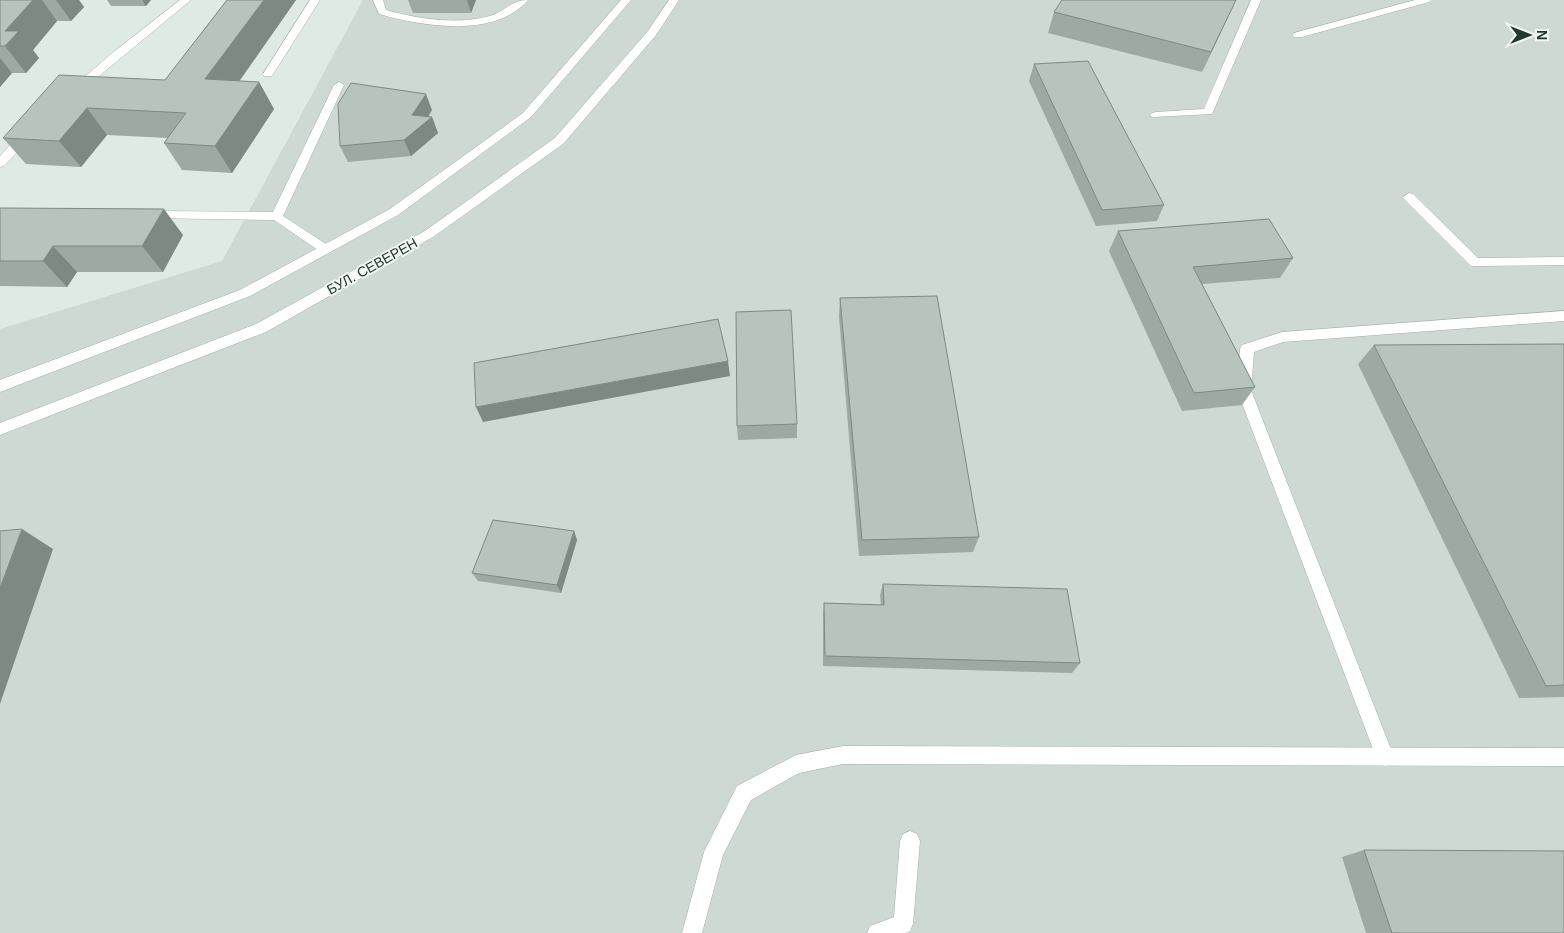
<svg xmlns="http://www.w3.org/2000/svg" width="1564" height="933" font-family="Helvetica,sans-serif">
<rect width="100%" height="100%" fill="#e0eae4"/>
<path fill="#ced9d3" d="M 363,0 L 1564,0 L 1564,933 L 0,933 L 0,329 L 222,261 Z"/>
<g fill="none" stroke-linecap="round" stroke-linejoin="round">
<defs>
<path id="lane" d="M 310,0 L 320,0 L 272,76 L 264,76 L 263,74 Z
M 373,0 L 383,0 L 386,10 C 419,19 456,25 490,16 C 506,11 511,0 528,0 C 495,39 421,26 379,14 Z
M 1251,0 L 1261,0 L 1212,114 L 1152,117 L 1150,115 L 1152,113 L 1156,112 L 1204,109 Z
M 1415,0 L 1431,0 L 1429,2 L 1302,37 L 1294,37 L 1293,35 L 1294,33 Z
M 339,82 L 344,85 L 283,216 L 277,220 L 273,219 L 271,216 L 334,85 Z
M 1564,311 L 1564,321 L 1283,342 L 1254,352 L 1251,390 L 1394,757 L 1391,763 L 1385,766 L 1379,763 L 1376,757 L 1237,390 L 1240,349 L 1242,345 L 1282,332 Z
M 910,831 L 917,834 L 920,841 L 913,924 L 910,931 L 906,933 L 867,933 L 870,926 L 894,917 L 900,841 L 903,834 Z"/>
<path id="street" d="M 180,0 L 191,0 L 81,91 L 73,91 L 72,89 L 73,87 L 111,54 Z
M 26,131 L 32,135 L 30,138 L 4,166 L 0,167 L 0,156 L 22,132 Z
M 1409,193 L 1413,194 L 1478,258 L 1564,257 L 1564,265 L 1471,266 L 1405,200 L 1403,197 Z
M 149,211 L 277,212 L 329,246 L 331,249 L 329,252 L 321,252 L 274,220 L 145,218 L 143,215 Z
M 843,746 L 1564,748 L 1564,766 L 843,764 L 799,773 L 751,800 L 723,855 L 702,933 L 682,933 L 704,852 L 737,786 L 796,755 Z"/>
<path id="secondary" d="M 621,0 L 631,0 L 531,117 L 398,215 L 250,296 L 0,392 L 0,380 L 240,290 L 390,209 L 523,113 Z
M 669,0 L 679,0 L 656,35 L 563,144 L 433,237 L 266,332 L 0,435 L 0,423 L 256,324 L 425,231 L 555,138 L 648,31 Z"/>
</defs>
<use href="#lane" stroke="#a3b1aa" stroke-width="1"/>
<use href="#street" stroke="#a3b1aa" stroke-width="1"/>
<use href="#secondary" stroke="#a0b4aa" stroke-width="1"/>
<use href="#lane" fill="#fff" fill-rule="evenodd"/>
<use href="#street" fill="#fff" fill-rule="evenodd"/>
<use href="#secondary" fill="#fff" fill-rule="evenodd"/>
</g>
<path fill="#9da9a2" d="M 0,0 L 79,0 L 84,7 L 71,21 L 57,21 L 33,50 L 39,58 L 26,73 L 12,73 L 0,87 Z
M 107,0 L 151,0 L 146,6 L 111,6 Z
M 227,0 L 296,0 L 239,81 L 259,82 L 274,109 L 232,173 L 182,170 L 164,143 L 168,138 L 107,135 L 81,167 L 26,164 L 3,138 L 165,80 Z
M 408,0 L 476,0 L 471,13 L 413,13 Z
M 1236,0 L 1202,72 L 1048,33 L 1054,12 Z
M 1034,64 L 1164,205 L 1157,221 L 1096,226 L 1029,81 Z
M 432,110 L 428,117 L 432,117 L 438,133 L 411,156 L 348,162 L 340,146 Z
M 0,208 L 183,235 L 163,272 L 77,272 L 67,287 L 0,286 Z
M 1118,231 L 1293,258 L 1280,278 L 1202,284 L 1255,387 L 1242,405 L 1182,411 L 1109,251 Z
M 840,298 L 979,537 L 973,552 L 859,556 L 839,317 Z
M 1564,344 L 1564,697 L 1519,698 L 1358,364 L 1374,345 Z
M 797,424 L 797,438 L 738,440 L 737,426 Z
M 574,531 L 577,540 L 561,593 L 478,581 L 472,573 Z
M 883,584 L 1080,663 L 1072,673 L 823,666 L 823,614 L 824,603 L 881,605 L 880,595 Z
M 1364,850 L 1564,933 L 1366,933 L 1342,857 Z"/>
<path fill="#7f8984" d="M 33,0 L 42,0 L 57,21 L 33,50 L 39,58 L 26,73 L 5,46 L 5,31 Z
M 56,0 L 79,0 L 84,7 L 71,21 Z
M 142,0 L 151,0 L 146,6 Z
M 264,0 L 296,0 L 222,106 L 205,79 Z
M 467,0 L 476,0 L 471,13 Z
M 1236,0 L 1202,72 L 1211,52 Z
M 0,58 L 12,73 L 0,87 Z
M 259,82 L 274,109 L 232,173 L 215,146 Z
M 426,94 L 432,110 L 423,125 L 432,117 L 438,133 L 411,156 L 404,140 L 412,115 Z
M 87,108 L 107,135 L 81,167 L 59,141 Z
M 164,209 L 183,235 L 163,272 L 142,246 Z
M 53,246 L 77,272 L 67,287 L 43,261 Z
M 728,361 L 730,376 L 483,422 L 476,407 Z
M 22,529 L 53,549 L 0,704 L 0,588 Z
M 574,531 L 577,540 L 561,593 L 557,585 Z"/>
<path fill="#b6c4bc" stroke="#7f8984" d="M 0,0 L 33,0 L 5,31 L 19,31 L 5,46 L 0,46 Z
M 227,0 L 264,0 L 205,79 L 259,82 L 215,146 L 164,143 L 186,113 L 87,108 L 59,141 L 3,138 L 59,75 L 165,80 Z
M 1062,0 L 1236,0 L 1211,52 L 1054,12 Z
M 1088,61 L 1164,205 L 1102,210 L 1034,64 Z
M 351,83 L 426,94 L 412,115 L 432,117 L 404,140 L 340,146 L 338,104 Z
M 0,208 L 164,209 L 142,246 L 53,246 L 43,261 L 0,261 Z
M 1269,219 L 1293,258 L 1193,267 L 1255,387 L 1194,393 L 1118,231 Z
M 937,296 L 979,537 L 862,540 L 840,298 Z
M 791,310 L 797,424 L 737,426 L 736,312 Z
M 718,319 L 728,361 L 476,407 L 474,363 Z
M 1564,344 L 1564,685 L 1546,686 L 1374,345 Z
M 493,520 L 574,531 L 557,585 L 472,573 Z
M 22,529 L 0,588 L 0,531 Z
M 883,584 L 1067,589 L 1080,663 L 825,656 L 824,603 L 884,605 Z
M 1364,850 L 1564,851 L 1564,933 L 1392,933 Z"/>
<g text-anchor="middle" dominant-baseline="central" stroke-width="4" stroke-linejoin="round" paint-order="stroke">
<g font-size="14" fill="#22392f" stroke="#f0f7f2">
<text transform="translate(372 266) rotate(-29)">БУЛ. СЕВЕРЕН</text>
</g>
</g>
<g transform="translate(1529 35) rotate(90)" stroke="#f0f7f2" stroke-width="4" paint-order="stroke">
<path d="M0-4L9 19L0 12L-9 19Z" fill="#22392f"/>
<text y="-8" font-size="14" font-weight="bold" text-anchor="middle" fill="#22392f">N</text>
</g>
</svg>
